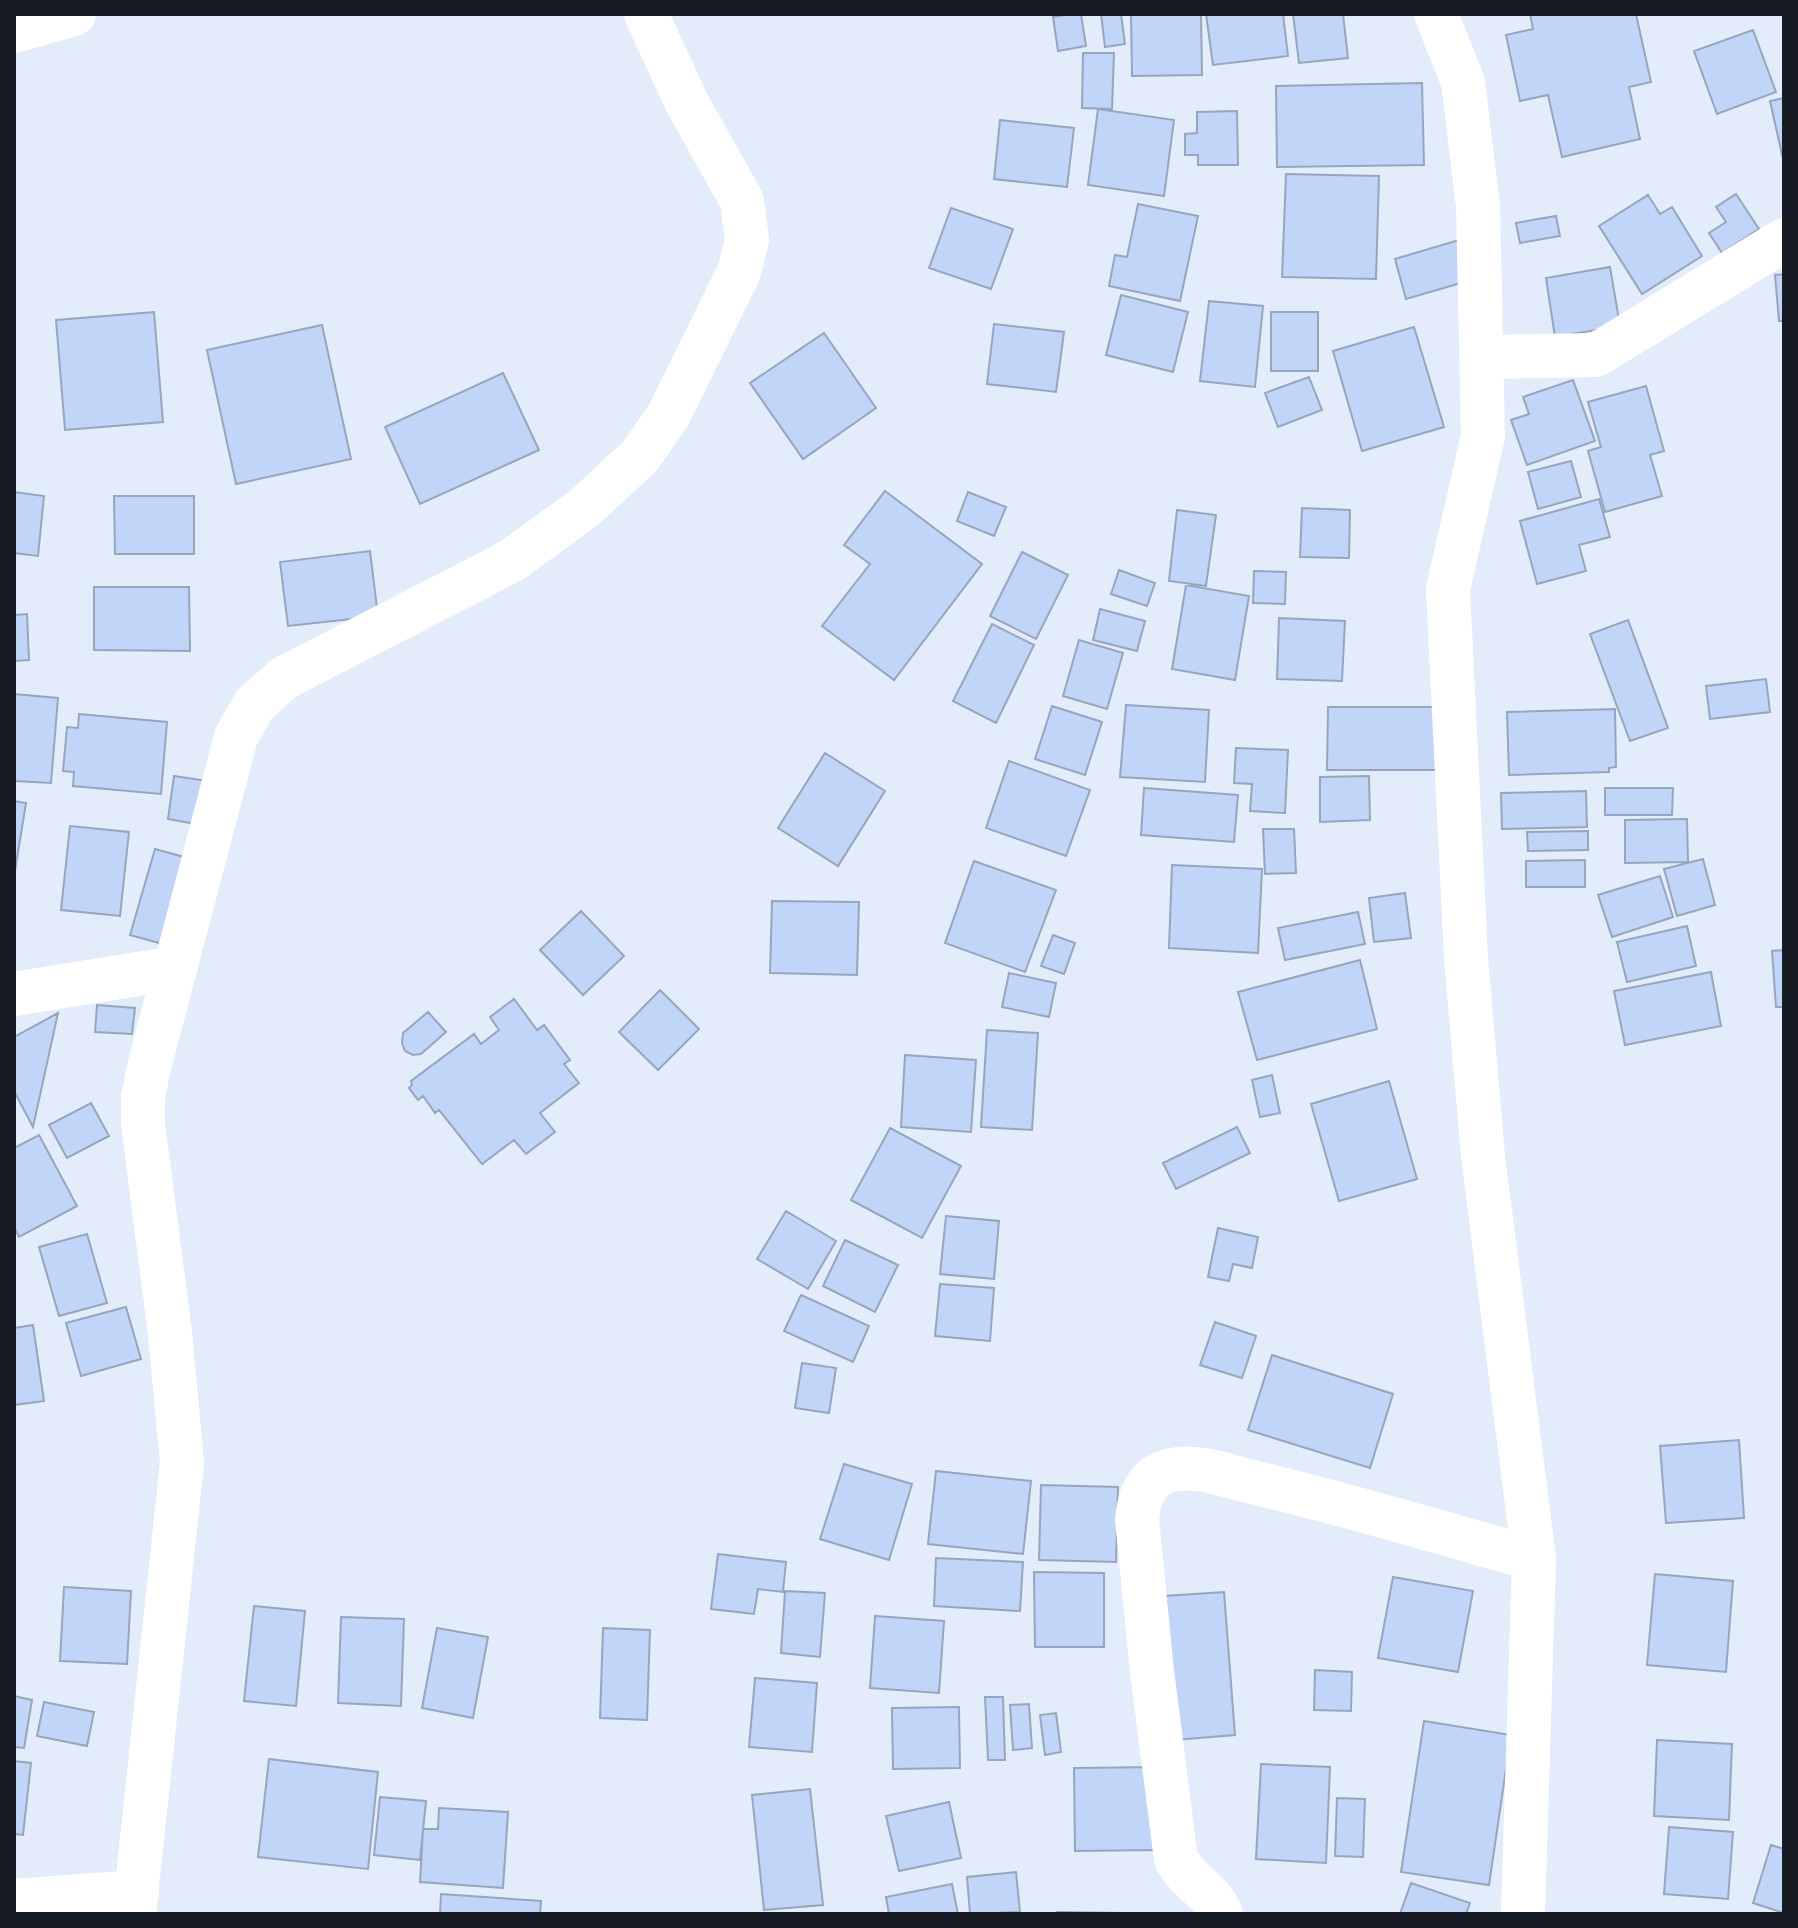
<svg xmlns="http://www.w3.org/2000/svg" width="1798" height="1928" font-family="'Sofia Sans Condensed',sans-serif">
<rect width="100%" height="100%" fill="#e3ecfb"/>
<path fill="#c0d5f7" stroke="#97a5bd" stroke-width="2" d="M 1070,14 L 1081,14 L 1086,46 L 1058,51 L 1053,17 Z
M 1101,14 L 1121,14 L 1125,44 L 1105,47 Z
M 1131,14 L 1201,14 L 1202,75 L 1132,76 Z
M 1206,14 L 1283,14 L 1288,56 L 1213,65 Z
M 1293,14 L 1343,14 L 1348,58 L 1299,63 Z
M 1530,14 L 1636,14 L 1651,82 L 1629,87 L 1640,139 L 1562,157 L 1548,95 L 1520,101 L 1506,35 L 1533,29 Z
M 1753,30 L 1776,92 L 1717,114 L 1694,51 Z
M 1083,53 L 1114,53 L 1112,109 L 1082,108 Z
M 1422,83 L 1424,165 L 1277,167 L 1276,86 Z
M 1784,98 L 1784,159 L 1783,159 L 1770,101 Z
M 1098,109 L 1174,120 L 1164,196 L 1088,185 Z
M 1237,111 L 1238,165 L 1198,165 L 1198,155 L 1185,155 L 1185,134 L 1197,133 L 1197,112 Z
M 1000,120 L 1074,128 L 1067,187 L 994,179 Z
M 1286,174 L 1379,176 L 1376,279 L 1282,277 Z
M 1736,194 L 1759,229 L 1722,253 L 1709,233 L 1726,222 L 1716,207 Z
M 1648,195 L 1660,214 L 1672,207 L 1702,256 L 1642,294 L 1599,226 Z
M 1138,204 L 1198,216 L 1180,301 L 1109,286 L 1115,255 L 1127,257 Z
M 951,208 L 1013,229 L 991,289 L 929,268 Z
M 1556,216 L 1560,236 L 1520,243 L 1516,223 Z
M 1459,240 L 1471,280 L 1406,299 L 1395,259 Z
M 1610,267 L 1620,326 L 1555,337 L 1546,278 Z
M 1784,274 L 1784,321 L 1779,321 L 1775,275 Z
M 1121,295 L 1188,312 L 1173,372 L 1106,355 Z
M 1209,301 L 1263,306 L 1255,387 L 1200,381 Z
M 154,312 L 163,422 L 65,430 L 56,320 Z
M 1271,312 L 1318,312 L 1318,371 L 1271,371 Z
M 994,324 L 1064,332 L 1056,392 L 987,384 Z
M 322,325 L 351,459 L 236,484 L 207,350 Z
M 1414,327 L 1444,427 L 1362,451 L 1333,351 Z
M 824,333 L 876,408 L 803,459 L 750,383 Z
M 503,373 L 539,450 L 420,504 L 385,427 Z
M 1309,377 L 1322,410 L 1278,427 L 1265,393 Z
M 1573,380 L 1595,441 L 1527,465 L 1511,420 L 1529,414 L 1523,397 Z
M 1646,386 L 1664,451 L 1650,455 L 1662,496 L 1605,512 L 1588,451 L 1601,447 L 1588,402 Z
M 1571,461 L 1581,497 L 1538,509 L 1528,472 Z
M 885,491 L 982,564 L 894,680 L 822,626 L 870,564 L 844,545 Z
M 14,492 L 44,496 L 38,556 L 14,553 Z
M 968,492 L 1006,507 L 994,536 L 957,521 Z
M 114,496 L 194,496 L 194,554 L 115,554 Z
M 1599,499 L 1610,537 L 1579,545 L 1586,571 L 1537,584 L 1520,521 Z
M 1302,508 L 1350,510 L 1349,558 L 1300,557 Z
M 1177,510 L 1216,515 L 1206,586 L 1169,581 Z
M 370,551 L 378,616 L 288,626 L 280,562 Z
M 1022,552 L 1068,575 L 1036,639 L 990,616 Z
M 1119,570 L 1155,583 L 1147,606 L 1111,594 Z
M 1254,571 L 1286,572 L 1285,604 L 1253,603 Z
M 1186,585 L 1249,596 L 1235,680 L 1172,669 Z
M 94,587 L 189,587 L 190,651 L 94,650 Z
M 1100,609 L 1145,621 L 1137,651 L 1093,640 Z
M 27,614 L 29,660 L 14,661 L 14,615 Z
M 1279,618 L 1345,621 L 1342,681 L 1277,679 Z
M 1628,620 L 1668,728 L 1630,741 L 1590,634 Z
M 992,624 L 1034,645 L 996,723 L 953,701 Z
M 1079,640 L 1123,653 L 1107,709 L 1063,696 Z
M 1766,679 L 1770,712 L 1710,719 L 1706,686 Z
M 14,694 L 58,698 L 51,783 L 14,781 Z
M 1126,705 L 1209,710 L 1205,782 L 1120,777 Z
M 1052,706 L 1102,722 L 1085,775 L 1035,759 Z
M 1328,707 L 1436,707 L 1436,770 L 1327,770 Z
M 1615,709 L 1616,767 L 1609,768 L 1609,772 L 1509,775 L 1507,712 Z
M 79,714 L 167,722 L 161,794 L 73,786 L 74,772 L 63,771 L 67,727 L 78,728 Z
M 1236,748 L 1288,750 L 1285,813 L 1250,811 L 1252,784 L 1234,783 Z
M 825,753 L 885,791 L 838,866 L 778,828 Z
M 1009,761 L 1090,790 L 1066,856 L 986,828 Z
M 174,776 L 208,781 L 201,825 L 168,819 Z
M 1369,776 L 1370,820 L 1320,822 L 1320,777 Z
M 1144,788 L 1238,795 L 1234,842 L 1141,835 Z
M 1605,788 L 1673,788 L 1672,815 L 1605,815 Z
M 1586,791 L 1587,827 L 1502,829 L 1501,793 Z
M 14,801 L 26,803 L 14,877 Z
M 1687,819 L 1688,862 L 1625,863 L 1625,820 Z
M 70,826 L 129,832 L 120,916 L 61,910 Z
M 1263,829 L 1294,829 L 1296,873 L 1265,874 Z
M 1588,831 L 1588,850 L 1528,851 L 1527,832 Z
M 155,849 L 195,860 L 170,946 L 130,935 Z
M 1703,859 L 1715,905 L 1677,916 L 1664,869 Z
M 1585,860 L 1585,887 L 1526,887 L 1526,861 Z
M 974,861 L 1056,890 L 1025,972 L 945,943 Z
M 1172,865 L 1262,869 L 1258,953 L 1169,948 Z
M 1660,876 L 1673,917 L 1612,937 L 1598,895 Z
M 1405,893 L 1411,938 L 1374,942 L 1369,898 Z
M 772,901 L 859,902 L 857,975 L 770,973 Z
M 581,911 L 624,956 L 583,995 L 540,950 Z
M 1358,912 L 1365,944 L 1285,960 L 1278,928 Z
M 1687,926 L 1696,966 L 1627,982 L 1617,942 Z
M 1053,935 L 1075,943 L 1064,974 L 1041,966 Z
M 1784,950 L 1784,1007 L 1776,1007 L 1772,951 Z
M 1360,960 L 1377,1029 L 1257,1060 L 1238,992 Z
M 1711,972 L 1721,1026 L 1625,1045 L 1614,991 Z
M 1009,973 L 1056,983 L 1049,1017 L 1002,1007 Z
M 660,990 L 699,1029 L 658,1070 L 619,1032 Z
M 514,999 L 537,1030 L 544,1025 L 570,1060 L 564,1064 L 579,1083 L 540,1113 L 555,1132 L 526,1154 L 514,1140 L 482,1164 L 439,1110 L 435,1113 L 423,1096 L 418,1100 L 409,1088 L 412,1085 L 411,1081 L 474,1034 L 481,1044 L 499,1030 L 490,1017 Z
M 97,1005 L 135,1008 L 132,1034 L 95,1032 Z
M 428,1012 L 446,1032 L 421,1054 L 413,1055 L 405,1051 L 402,1043 L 403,1033 Z
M 58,1013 L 33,1127 L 14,1091 L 14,1037 Z
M 987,1030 L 1038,1033 L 1032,1130 L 981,1127 Z
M 905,1055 L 976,1060 L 971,1132 L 901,1127 Z
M 1272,1075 L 1280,1113 L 1260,1117 L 1252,1080 Z
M 1389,1081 L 1417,1179 L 1339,1201 L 1311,1104 Z
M 91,1103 L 109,1136 L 67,1158 L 49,1125 Z
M 1237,1127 L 1250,1153 L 1176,1189 L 1163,1163 Z
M 890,1128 L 961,1166 L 922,1238 L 851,1200 Z
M 39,1135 L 77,1206 L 19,1237 L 14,1227 L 14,1148 Z
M 786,1211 L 836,1241 L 808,1289 L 757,1259 Z
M 946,1216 L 999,1221 L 994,1279 L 940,1274 Z
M 1218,1228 L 1258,1237 L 1252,1268 L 1233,1264 L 1229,1281 L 1208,1277 Z
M 87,1234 L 107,1303 L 59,1316 L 39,1247 Z
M 845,1240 L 898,1265 L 875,1312 L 823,1286 Z
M 940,1284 L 994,1288 L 990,1341 L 935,1336 Z
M 801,1295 L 869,1326 L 853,1362 L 784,1331 Z
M 126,1307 L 141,1359 L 81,1376 L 66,1323 Z
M 1215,1322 L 1256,1336 L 1242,1378 L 1200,1365 Z
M 33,1325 L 44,1401 L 14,1405 L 14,1328 Z
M 1272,1355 L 1393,1394 L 1370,1468 L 1248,1430 Z
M 802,1363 L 836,1368 L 829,1413 L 795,1408 Z
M 1739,1440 L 1744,1518 L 1666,1523 L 1660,1446 Z
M 844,1464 L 912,1484 L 889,1560 L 820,1539 Z
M 936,1471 L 1031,1481 L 1023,1554 L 928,1544 Z
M 1041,1485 L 1118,1487 L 1116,1562 L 1039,1560 Z
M 718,1554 L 786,1562 L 783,1592 L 758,1589 L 754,1614 L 711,1609 Z
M 936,1558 L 1023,1562 L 1020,1611 L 934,1606 Z
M 1034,1572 L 1104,1573 L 1104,1647 L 1035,1647 Z
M 1655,1574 L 1733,1581 L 1726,1672 L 1647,1665 Z
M 1393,1577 L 1473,1591 L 1458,1672 L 1378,1658 Z
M 64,1587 L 131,1591 L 127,1664 L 60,1661 Z
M 785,1591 L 825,1593 L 820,1657 L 781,1653 Z
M 1224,1592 L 1235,1735 L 1175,1740 L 1164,1596 Z
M 254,1606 L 305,1611 L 296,1706 L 244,1701 Z
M 875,1616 L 944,1621 L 939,1693 L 870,1688 Z
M 341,1617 L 404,1619 L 401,1706 L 338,1703 Z
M 437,1628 L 488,1637 L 473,1718 L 422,1708 Z
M 603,1628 L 650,1630 L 647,1720 L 600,1718 Z
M 1315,1670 L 1352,1672 L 1351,1711 L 1314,1710 Z
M 755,1678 L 817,1683 L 812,1752 L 749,1747 Z
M 14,1696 L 32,1700 L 24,1748 L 14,1747 Z
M 985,1697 L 1003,1697 L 1005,1760 L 988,1760 Z
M 44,1702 L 94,1712 L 87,1746 L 37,1736 Z
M 1029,1704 L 1032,1748 L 1013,1750 L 1010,1705 Z
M 959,1707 L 960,1768 L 893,1769 L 892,1708 Z
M 1056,1713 L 1061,1752 L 1045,1755 L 1040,1715 Z
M 1424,1721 L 1511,1735 L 1489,1885 L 1401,1872 Z
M 1657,1740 L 1732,1744 L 1729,1820 L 1654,1816 Z
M 269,1759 L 378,1772 L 368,1869 L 258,1857 Z
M 14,1761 L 31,1763 L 23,1835 L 14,1834 Z
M 1261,1764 L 1330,1767 L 1326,1863 L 1256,1859 Z
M 1158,1767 L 1159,1850 L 1075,1851 L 1074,1768 Z
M 810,1789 L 823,1905 L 764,1910 L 752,1795 Z
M 380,1797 L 426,1801 L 420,1860 L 374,1855 Z
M 1337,1798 L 1365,1799 L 1363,1857 L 1335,1856 Z
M 949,1802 L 961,1858 L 899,1871 L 886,1816 Z
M 439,1808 L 508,1812 L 503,1888 L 420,1882 L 423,1829 L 438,1829 Z
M 1669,1827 L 1733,1832 L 1728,1899 L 1664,1894 Z
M 1771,1845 L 1784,1849 L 1784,1913 L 1753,1903 Z
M 1016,1872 L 1020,1912 L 970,1914 L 967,1877 Z
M 1411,1883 L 1470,1903 L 1466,1914 L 1400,1914 Z
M 952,1884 L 958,1914 L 889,1914 L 886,1897 Z
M 441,1894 L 541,1901 L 540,1914 L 440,1914 Z
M 1057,1912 L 1124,1913 L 1057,1914 Z"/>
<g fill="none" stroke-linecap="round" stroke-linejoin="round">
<path stroke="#fff" stroke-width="44" d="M 1436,14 L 1463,82 L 1478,206 L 1483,436 L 1448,589 L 1466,958 L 1483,1156 L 1534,1559 L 1523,1914
M 14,31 L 74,14
M 1483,357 L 1596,355 L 1784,240
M 14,994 L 175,968
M 14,1901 L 137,1892
M 134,1914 L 182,1463 L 170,1333 L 143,1124 L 143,1098 L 148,1071 L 236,737 L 254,705 L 284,678 L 511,561 L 584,508 L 640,456 L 668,416 L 739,272 L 747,240 L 742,201 L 686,101 L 646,14
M 1221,1914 C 1211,1890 1189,1883 1176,1859 L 1152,1671 L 1137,1520 C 1139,1497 1145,1476 1172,1470 C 1199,1464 1230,1477 1256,1483 C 1350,1505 1442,1533 1534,1559"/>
</g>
<rect width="1798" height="1928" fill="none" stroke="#161b24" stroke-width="32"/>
</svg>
